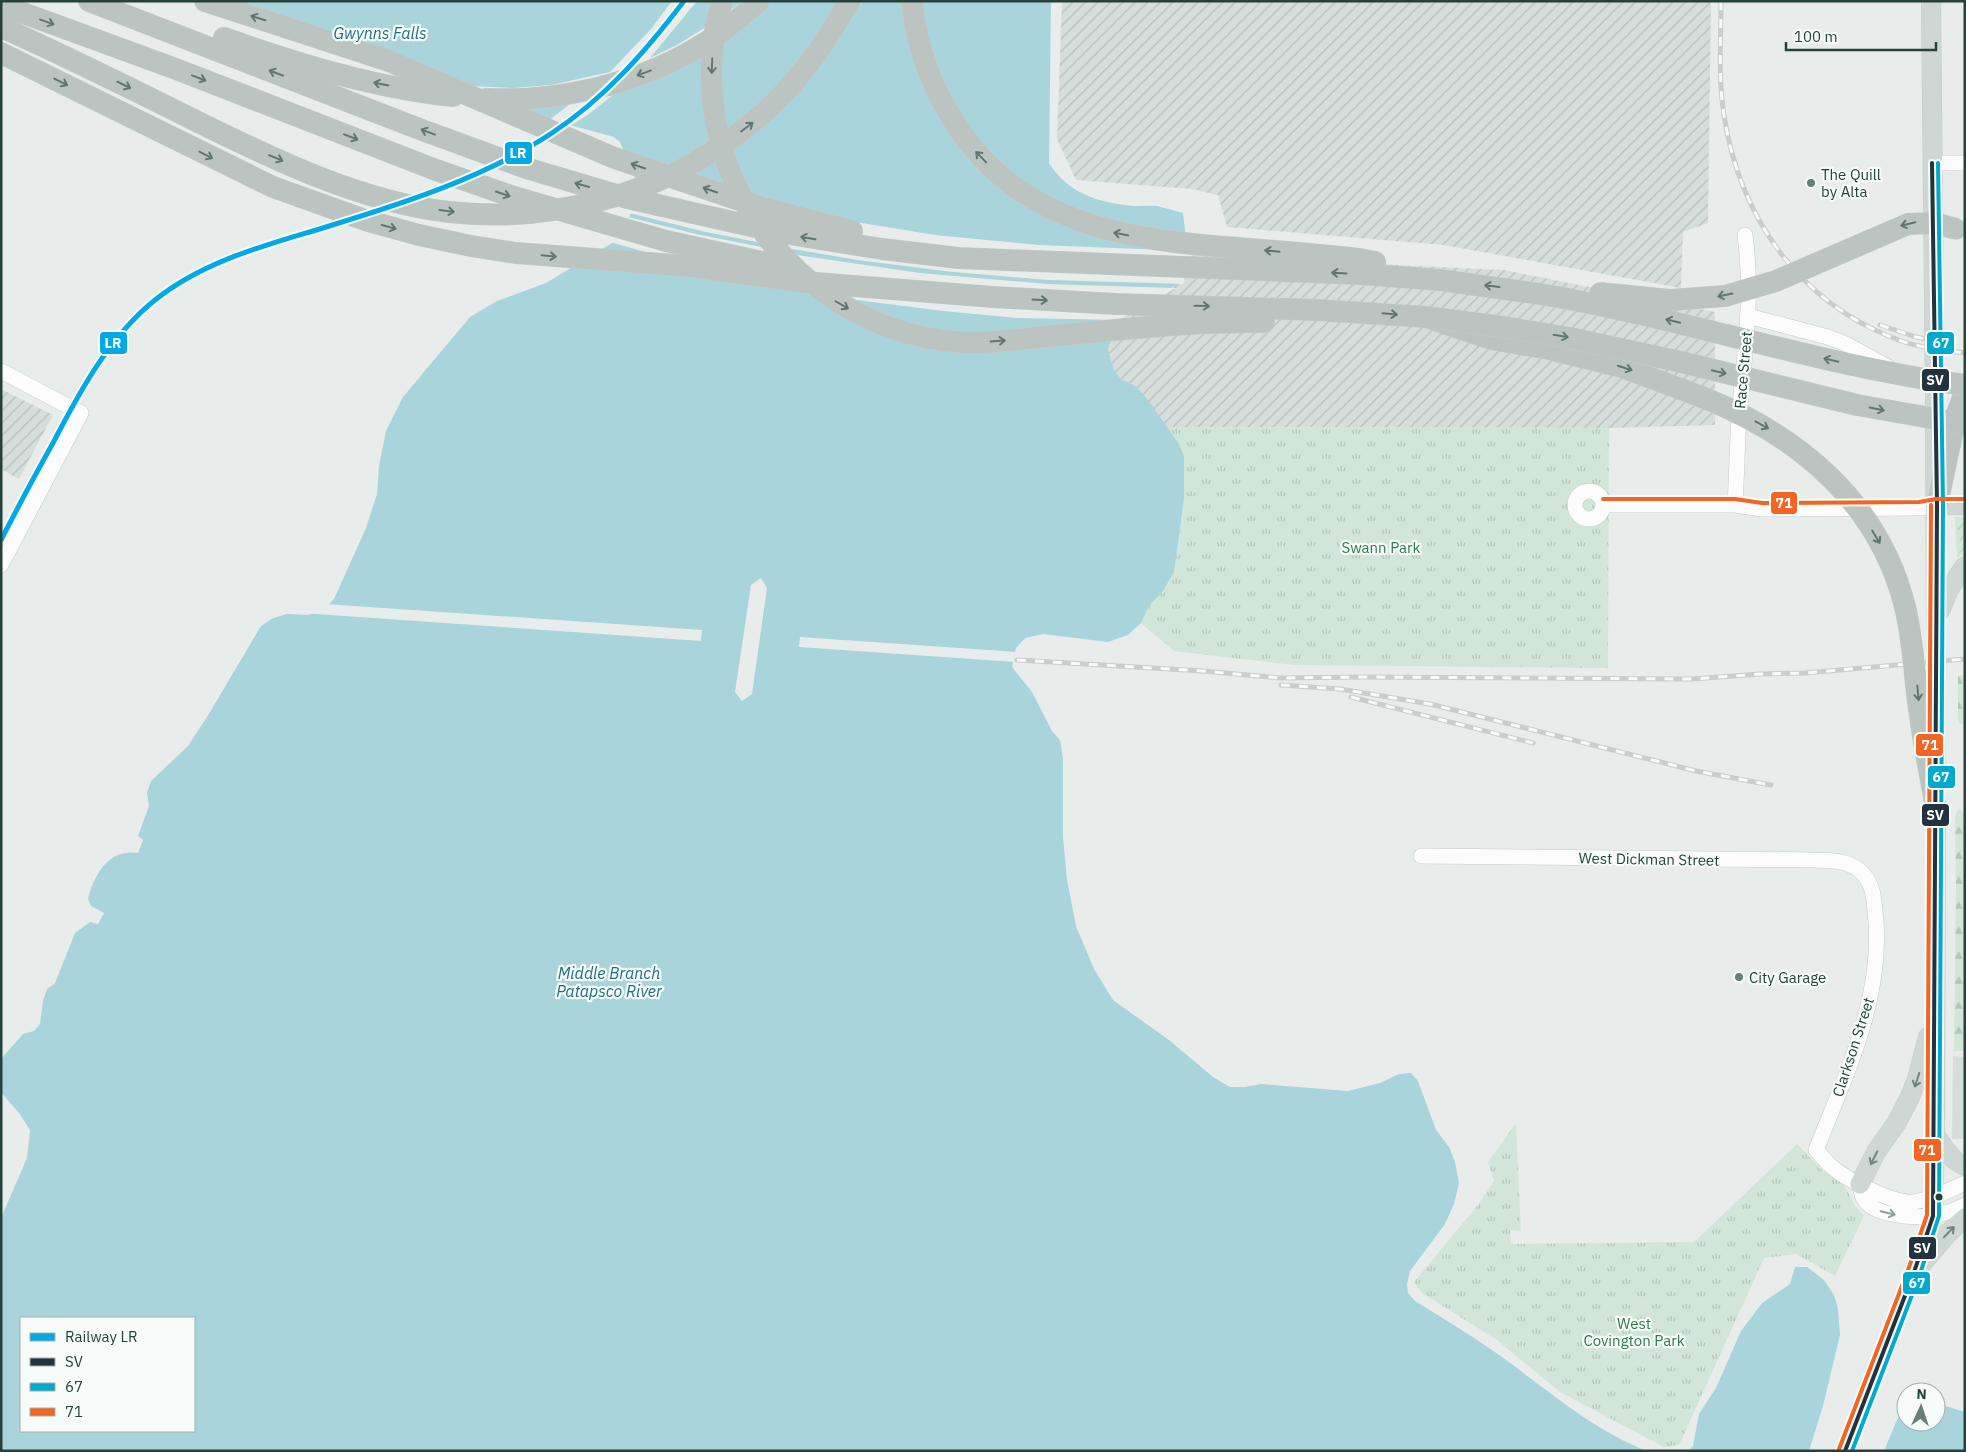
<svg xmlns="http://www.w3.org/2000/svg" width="1966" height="1452" font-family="'IBM Plex Sans',sans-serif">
<defs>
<pattern id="industrial-furrows" width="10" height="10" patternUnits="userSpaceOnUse" patternTransform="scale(1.25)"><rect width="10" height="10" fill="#d6dedb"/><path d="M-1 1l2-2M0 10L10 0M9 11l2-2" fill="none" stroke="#b8c0bd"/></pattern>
<pattern id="forest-firs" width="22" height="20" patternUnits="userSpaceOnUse" patternTransform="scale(1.25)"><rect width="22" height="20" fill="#d1e6d8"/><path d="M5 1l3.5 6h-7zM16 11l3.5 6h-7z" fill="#b3c6ba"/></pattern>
<pattern id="park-tufts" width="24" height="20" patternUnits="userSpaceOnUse" patternTransform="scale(1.25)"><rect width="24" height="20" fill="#d1e6d8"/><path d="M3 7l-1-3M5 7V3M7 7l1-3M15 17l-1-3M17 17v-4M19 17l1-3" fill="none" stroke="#b3c6ba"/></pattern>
<pattern id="garden-furrows" width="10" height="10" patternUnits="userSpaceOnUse" patternTransform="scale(1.25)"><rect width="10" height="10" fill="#d1e6d8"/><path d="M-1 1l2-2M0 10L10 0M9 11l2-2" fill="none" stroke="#b3c6ba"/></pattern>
</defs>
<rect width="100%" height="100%" fill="#e8edeb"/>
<path fill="#d6dedb" d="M 1953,1056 L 1965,1057 L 1965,1139 L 1952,1139 Z"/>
<path fill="url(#industrial-furrows)" d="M 1062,1 L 1711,1 L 1708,223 L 1683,232 L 1681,288 L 1444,245 L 1227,227 L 1218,195 L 1192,189 L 1076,180 L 1057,139 Z
M 1188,255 L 1504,270 L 1715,312 L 1715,425 L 1609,428 L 1166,427 L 1137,387 L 1121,379 L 1114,370 L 1108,349 L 1120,316 Z
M 1,389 L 53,415 L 19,479 L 1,469 Z"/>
<path fill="#d1e6d8" d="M 1955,517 L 1965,517 L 1965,521 L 1962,522 L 1957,530 L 1960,541 L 1957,552 L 1965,549 L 1965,548 L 1965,551 L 1957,559 Z"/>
<path fill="url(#forest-firs)" d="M 1965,675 L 1965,725 L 1958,723 L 1958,676 Z
M 1959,809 L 1965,813 L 1965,1051 L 1954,1051 L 1956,884 L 1955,821 L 1956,813 Z"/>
<path fill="url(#park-tufts)" d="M 1166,427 L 1609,428 L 1608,668 L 1294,665 L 1174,651 L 1141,623 L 1149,606 L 1163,591 L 1174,572 L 1184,499 L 1184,456 L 1179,444 Z
M 1516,1123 L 1521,1231 L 1510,1230 L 1511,1244 L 1694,1242 L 1797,1144 L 1824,1172 L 1844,1185 L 1856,1207 L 1864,1216 L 1835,1276 L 1796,1254 L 1764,1258 L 1679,1445 L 1664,1447 L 1560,1392 L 1497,1340 L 1422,1293 L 1414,1282 L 1477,1206 L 1494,1181 L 1488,1162 Z"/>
<path fill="url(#garden-furrows)" d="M 1965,521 L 1965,549 L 1959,553 L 1957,552 L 1960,541 L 1957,528 L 1961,522 Z"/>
<path fill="#a9d4db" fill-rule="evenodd" d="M 190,1 L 1051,1 L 1049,163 C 1067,191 1093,201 1125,205 C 1136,207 1146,205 1157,206 C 1166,208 1175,211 1183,213 L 1188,255 L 1180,283 L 1120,316 L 1108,349 L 1114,370 L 1121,379 L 1137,387 L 1151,404 L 1179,444 L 1184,456 L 1184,499 L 1174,572 L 1163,591 L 1149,606 L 1141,623 L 1128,635 L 1108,642 L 1043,634 L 1025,638 L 1016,648 L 1012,667 L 1032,692 L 1052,731 L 1060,740 L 1063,758 L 1063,837 L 1067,880 L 1076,926 L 1094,969 L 1113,1000 L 1169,1040 L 1213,1077 L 1230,1087 L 1245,1087 L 1261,1084 L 1348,1091 L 1380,1083 L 1399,1074 L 1411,1073 L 1418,1081 L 1436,1130 L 1449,1147 L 1455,1162 L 1459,1183 L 1454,1204 L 1445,1224 L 1410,1271 L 1407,1284 L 1408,1293 L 1415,1301 C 1444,1319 1474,1337 1502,1357 C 1547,1390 1595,1431 1647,1451 L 1,1451 L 1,1218 L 27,1158 L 30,1130 L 19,1113 L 1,1092 L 1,1059 L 23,1034 L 34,1031 L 40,1024 L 43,1001 L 47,989 L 55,983 L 75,933 L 90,922 L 98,924 L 104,913 L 91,906 L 88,899 C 94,874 109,848 138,853 L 143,840 L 138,836 L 149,806 L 147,793 L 151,781 L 188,746 L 207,717 L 261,626 L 273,618 L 287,614 L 308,615 L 324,609 L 334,599 L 366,528 L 377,494 L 379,466 L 386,431 L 403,397 L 470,317 L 497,301 L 546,283 L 617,240 L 626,228 L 635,197 L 635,178 L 620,142 L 614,137 L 522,112 ZM 21,1318 L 194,1318 L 194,1431 L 21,1431 Z
M 1795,1267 L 1807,1267 L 1824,1280 L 1834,1295 L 1838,1309 L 1840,1335 L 1823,1406 L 1809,1451 L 1688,1451 L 1693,1446 L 1699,1414 L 1716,1388 L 1741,1331 L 1762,1303 L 1790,1284 Z
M 1906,1398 L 1906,1422 L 1936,1422 L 1936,1403 L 1965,1412 L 1965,1451 L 1884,1451 Z"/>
<path fill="#e8edeb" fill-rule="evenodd" d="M 189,1 L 229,1 L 389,53 L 467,86 L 514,88 L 551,85 L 610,72 L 651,29 L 672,1 L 697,1 L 650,58 L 677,45 L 709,25 L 715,1 L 727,1 L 724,15 L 742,1 L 772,1 L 719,43 L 717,84 L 723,132 L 742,118 L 782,81 L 813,42 L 840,1 L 863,1 L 828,55 L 803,87 L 777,114 L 729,153 L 744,193 L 844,220 L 935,235 L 1039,245 L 1190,251 L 1191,255 L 1183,284 L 1048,280 L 953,272 L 857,260 L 781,247 L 785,252 L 797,255 L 920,273 L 1048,284 L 1176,288 L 1122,318 L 1121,320 L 1018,318 L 943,311 L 841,298 L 859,309 L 891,323 L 926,332 L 963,337 L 995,337 L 1119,324 L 1115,336 L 987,349 L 951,348 L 899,338 L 848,316 L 813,294 L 673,273 L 572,265 L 591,253 L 670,259 L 610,242 L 615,238 L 624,227 L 628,217 L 696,234 L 766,248 L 762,243 L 706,232 L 629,213 L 633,197 L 632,178 L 637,180 L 648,175 L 629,168 L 622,152 L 665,167 L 712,140 L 705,87 L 706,52 L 653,78 L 618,91 L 589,114 L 570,126 L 548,121 L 574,101 L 516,108 L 541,119 L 466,102 L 402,76 L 424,80 L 387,65 ZM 718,161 L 728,188 L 692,176 ZM 676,184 L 716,198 L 716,199 L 669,188 Z
M 761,578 L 767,588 L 752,694 L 742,701 L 735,692 L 751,585 Z
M 325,604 L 702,630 L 701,638 L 701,641 L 287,612 L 308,612 Z
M 800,637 L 1017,652 L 1015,662 L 799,647 Z"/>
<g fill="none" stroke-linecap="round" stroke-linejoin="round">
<defs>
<path id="minor" d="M 1932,163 L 1965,163
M 1748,316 L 1828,337 L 1846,344 L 1888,367
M 1,371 L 81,413 L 1,565
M1575 505a14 14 0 1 1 28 0a14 14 0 1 1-28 0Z
M 1603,505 L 1735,505 L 1762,509 L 1920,508 L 1937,505
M 1735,505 C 1737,472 1737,439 1740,406 C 1745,349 1753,293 1745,235
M 1421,856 L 1815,860 C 1831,861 1846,860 1859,870 C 1872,880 1874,897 1875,911 C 1885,996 1846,1074 1816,1150 C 1821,1155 1826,1162 1832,1167 C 1847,1180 1894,1204 1913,1202 C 1931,1200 1949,1190 1965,1183
M 1860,1184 C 1861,1189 1861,1195 1864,1199 C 1874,1216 1913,1218 1931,1216 C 1939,1216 1956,1209 1965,1205"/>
<path id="major" d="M 1931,1 L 1934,300
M 1935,404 L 1936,643
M 1937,505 L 1965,505
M 1940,611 L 1949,589 L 1965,566
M 1935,1135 C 1944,1147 1950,1160 1965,1166
M 1860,1184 L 1876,1152 L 1897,1122 L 1909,1099 L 1917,1079 L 1928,1037
M 1921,1265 L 1948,1233 L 1965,1218
M 1845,1451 L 1913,1275 L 1933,1216 L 1935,1135 L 1936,809"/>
<path id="highway" d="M 89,1 L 422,130 L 526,168 L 627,198 L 777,232 L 882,249 L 958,258 L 1360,274 L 1440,280 L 1540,294
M 205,1 L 389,61 L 612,157 L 763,208 L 852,231
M 722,1 C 702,68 711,142 745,203 C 788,281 869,336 959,342 C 993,344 1027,338 1061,335 C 1128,329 1196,321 1264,322
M 912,1 C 917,54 937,101 969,143 C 1050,246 1181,242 1299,253 C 1324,256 1351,256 1375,262
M 1,5 L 176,69 L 436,170 L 511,196 L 666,241 L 776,265
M 1,27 C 66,56 130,88 194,120 C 273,159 361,202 449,212 C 507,218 557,213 613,197 C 688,175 759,128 807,66 C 823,46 836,23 850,1
M 224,38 C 298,64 375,88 453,96
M 1,53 L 273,187 L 368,221 L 419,235 L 471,246 L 516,253 L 688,266 L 803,282 L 993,297 L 1116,304 L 1317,310 L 1426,317 L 1491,339 L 1549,349 L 1622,367 L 1702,397
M 486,99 C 558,102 633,85 695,49 C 718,36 739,19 759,1
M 1937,505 L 1956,416 L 1965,392"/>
</defs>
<use href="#minor" stroke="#c5cac8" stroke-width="16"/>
<use href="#major" stroke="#c3ccc9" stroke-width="20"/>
<use href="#highway" stroke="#c3ccc9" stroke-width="22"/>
<use href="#minor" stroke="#fcfcfc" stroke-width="15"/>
<use href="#major" stroke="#cfd7d5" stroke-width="19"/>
<use href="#highway" stroke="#bcc4c2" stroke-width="21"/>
<defs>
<path id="rail" d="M 1721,1 C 1721,39 1718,78 1724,115 C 1739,214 1796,299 1891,337 C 1914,347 1940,350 1965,353
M 1880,325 L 1916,337 L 1950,344
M 1017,660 L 1203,671 L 1280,678 L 1364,677 L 1692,679 L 1761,674 L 1805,673 L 1965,659
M 1281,685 L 1340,689 L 1430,704 L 1696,771 L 1771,785
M 1351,697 L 1533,743"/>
</defs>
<use href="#rail" stroke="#c9cdcc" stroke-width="5"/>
<use href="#rail" stroke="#f7fbf9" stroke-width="3" stroke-dasharray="9" stroke-linecap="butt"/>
<defs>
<path id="major-bridge" d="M 1934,300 L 1935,404
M 1936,774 L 1936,643"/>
<path id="highway-bridge" d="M 1600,293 L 1670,300 L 1725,296 L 1776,281 L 1908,224 L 1935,223 L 1956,229
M 1540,294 C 1683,318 1821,366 1965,385
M 1426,317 L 1497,326 L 1570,338 L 1677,361 L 1857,405 L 1965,424
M 1702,397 C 1798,435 1879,502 1905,607 C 1914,643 1914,679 1920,716 C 1924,747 1931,778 1936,809"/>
</defs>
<use href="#major-bridge" stroke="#c3ccc9" stroke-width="20" stroke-linecap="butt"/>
<use href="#highway-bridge" stroke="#c3ccc9" stroke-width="22" stroke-linecap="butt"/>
<use href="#major-bridge" stroke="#cfd7d5" stroke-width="19"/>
<use href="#highway-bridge" stroke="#bcc4c2" stroke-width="21"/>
<defs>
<path id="bus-1" d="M 1845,1451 L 1913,1275 L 1933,1216 L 1937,505 L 1932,163"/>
<path id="bus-2" d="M 1852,1451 L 1919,1277 L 1939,1216 L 1943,505 L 1938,163"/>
<path id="bus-3" d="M 1603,499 L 1735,499 L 1762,503 L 1919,502 L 1936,499 L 1965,499
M 1839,1449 L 1907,1273 L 1927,1215 L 1931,505"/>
</defs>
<use href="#bus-1" stroke="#f7fbf9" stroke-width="8"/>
<use href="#bus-2" stroke="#f7fbf9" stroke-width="8"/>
<use href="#bus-3" stroke="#f7fbf9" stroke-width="8"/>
<use href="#bus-1" stroke="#22323f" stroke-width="4"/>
<use href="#bus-2" stroke="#00a9ce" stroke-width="4"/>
<use href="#bus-3" stroke="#f26522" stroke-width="4"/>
<defs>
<path id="rail-1" d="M 1,540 C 18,507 35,475 53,443 C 80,391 109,337 155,300 C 205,260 267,245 326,227 C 404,203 484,178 552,133 C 605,98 646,51 684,1"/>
</defs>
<use href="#rail-1" stroke="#f7fbf9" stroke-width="9"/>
<use href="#rail-1" stroke="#02a9e6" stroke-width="5"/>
</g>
<defs><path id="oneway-shaft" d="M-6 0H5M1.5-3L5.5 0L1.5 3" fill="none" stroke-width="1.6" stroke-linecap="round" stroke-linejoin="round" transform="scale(1.25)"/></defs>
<g stroke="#617670">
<use href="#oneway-shaft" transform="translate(258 18) rotate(-162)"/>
<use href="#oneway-shaft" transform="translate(47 22) rotate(20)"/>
<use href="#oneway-shaft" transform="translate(712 66) rotate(92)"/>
<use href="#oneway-shaft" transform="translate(276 73) rotate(-159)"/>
<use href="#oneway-shaft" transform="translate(644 73) rotate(160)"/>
<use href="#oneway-shaft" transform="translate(199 78) rotate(21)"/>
<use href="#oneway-shaft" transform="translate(61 82) rotate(27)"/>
<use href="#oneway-shaft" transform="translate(381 84) rotate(-168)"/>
<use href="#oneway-shaft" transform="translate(124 85) rotate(26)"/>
<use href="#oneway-shaft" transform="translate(747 127) rotate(-37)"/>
<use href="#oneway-shaft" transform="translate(428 132) rotate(-159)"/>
<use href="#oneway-shaft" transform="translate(351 137) rotate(21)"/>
<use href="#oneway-shaft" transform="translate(206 155) rotate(27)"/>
<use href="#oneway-shaft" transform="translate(981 157) rotate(-134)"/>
<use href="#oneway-shaft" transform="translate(276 158) rotate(23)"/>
<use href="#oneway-shaft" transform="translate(638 166) rotate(-161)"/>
<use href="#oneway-shaft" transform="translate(582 185) rotate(-164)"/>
<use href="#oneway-shaft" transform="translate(710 190) rotate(-161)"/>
<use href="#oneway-shaft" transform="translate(503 194) rotate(19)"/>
<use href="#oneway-shaft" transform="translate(447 211) rotate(7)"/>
<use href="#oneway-shaft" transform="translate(1908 224) rotate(167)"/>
<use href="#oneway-shaft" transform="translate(389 227) rotate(15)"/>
<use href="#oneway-shaft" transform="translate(1121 234) rotate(-169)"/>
<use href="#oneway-shaft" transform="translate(808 238) rotate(-170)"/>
<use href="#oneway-shaft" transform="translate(1272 251) rotate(-174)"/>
<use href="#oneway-shaft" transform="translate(549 256) rotate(5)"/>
<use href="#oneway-shaft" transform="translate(1339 273) rotate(-177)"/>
<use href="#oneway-shaft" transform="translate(1492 286) rotate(-173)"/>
<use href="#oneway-shaft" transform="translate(1725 295) rotate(169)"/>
<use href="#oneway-shaft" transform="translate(1040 300) rotate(3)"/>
<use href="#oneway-shaft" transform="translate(842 305) rotate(30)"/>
<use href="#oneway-shaft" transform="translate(1202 306) rotate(1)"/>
<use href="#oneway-shaft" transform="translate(1390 314) rotate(5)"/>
<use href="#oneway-shaft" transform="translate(1673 321) rotate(-166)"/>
<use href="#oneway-shaft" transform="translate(1561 336) rotate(10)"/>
<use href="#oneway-shaft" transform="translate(998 341) rotate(-4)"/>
<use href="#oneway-shaft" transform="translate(1831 360) rotate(-167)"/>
<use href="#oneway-shaft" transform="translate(1625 368) rotate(18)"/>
<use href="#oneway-shaft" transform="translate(1719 372) rotate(14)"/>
<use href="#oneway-shaft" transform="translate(1877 409) rotate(11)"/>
<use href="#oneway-shaft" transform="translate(1762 425) rotate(29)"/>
<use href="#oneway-shaft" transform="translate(1876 537) rotate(59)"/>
<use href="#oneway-shaft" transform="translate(1918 693) rotate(85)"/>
</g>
<g stroke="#718580">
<use href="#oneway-shaft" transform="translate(1917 1080) rotate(108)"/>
<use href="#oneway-shaft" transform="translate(1874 1158) rotate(117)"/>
<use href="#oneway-shaft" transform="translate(1949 1232) rotate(-46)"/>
</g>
<use stroke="#909f9b" href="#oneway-shaft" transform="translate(1888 1213) rotate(14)"/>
<g fill="#697e78" stroke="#f7fbf9" stroke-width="2">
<circle cx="1811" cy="183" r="5"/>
<circle cx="1739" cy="977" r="5"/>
</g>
<circle fill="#24423a" stroke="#f7fbf9" stroke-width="2" cx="1939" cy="1197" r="4.5"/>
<g text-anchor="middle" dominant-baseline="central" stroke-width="4.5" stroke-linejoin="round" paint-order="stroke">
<g font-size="15" fill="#24423a" stroke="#f7fbf9" text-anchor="start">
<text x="1821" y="174">The Quill<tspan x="1821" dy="17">by Alta</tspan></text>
<text x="1749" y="977">City Garage</text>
</g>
<g font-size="15" fill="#24423a" stroke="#f7fbf9">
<text transform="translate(1743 370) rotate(-85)">Race Street</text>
<text transform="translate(1649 859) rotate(1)">West Dickman Street</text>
<text transform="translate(1853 1047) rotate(-72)">Clarkson Street</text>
</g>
<g font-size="15" fill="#2d7a4b" stroke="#f7fbf9">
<text x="1381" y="547">Swann Park</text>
<text x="1634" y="1323">West<tspan x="1634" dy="17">Covington Park</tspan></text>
</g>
<g font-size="16" font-style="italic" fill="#1c6f80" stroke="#f7fbf9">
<text x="380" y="33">Gwynns Falls</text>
<text x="609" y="973">Middle Branch<tspan x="609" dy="18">Patapsco River</tspan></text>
</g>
</g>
<g stroke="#f7fbf9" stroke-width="2">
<rect x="504" y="141" width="29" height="24" rx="5" fill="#02a9e6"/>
<rect x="1926" y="331" width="29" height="24" rx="5" fill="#00a9ce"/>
<rect x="99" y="331" width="29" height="24" rx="5" fill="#02a9e6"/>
<rect x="1921" y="368" width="29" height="24" rx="5" fill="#22323f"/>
<rect x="1770" y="491" width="28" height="24" rx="5" fill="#f26522"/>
<rect x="1915" y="733" width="29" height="24" rx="5" fill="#f26522"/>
<rect x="1927" y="765" width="29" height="24" rx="5" fill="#00a9ce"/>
<rect x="1921" y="803" width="29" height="24" rx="5" fill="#22323f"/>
<rect x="1913" y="1138" width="29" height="24" rx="5" fill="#f26522"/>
<rect x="1908" y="1236" width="29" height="24" rx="5" fill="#22323f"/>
<rect x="1902" y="1271" width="29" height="24" rx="5" fill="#00a9ce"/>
</g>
<g font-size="14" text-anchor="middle" font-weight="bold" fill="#fff">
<text x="518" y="158">LR</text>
<text x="1941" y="348">67</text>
<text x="113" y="348">LR</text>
<text x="1935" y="385">SV</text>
<text x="1784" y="508">71</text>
<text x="1930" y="750">71</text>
<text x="1941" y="782">67</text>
<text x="1935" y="820">SV</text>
<text x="1927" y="1155">71</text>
<text x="1922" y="1253">SV</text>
<text x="1917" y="1288">67</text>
</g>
<rect width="1966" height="1452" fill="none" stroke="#24423a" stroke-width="5"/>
<rect x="20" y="1317" width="175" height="115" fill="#f7fbf9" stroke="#a3b1ad"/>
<rect x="30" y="1333" width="25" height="8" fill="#02a9e6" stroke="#a3b1ad"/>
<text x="65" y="1342" font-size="15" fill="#24423a">Railway LR</text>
<rect x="30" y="1358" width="25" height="8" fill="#22323f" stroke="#a3b1ad"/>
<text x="65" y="1367" font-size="15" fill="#24423a">SV</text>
<rect x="30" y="1383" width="25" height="8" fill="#00a9ce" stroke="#a3b1ad"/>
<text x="65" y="1392" font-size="15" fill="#24423a">67</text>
<rect x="30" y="1408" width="25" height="8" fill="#f26522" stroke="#a3b1ad"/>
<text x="65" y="1417" font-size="15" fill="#24423a">71</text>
<g transform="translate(1921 1407) rotate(3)"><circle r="24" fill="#f7fbf9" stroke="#a3b1ad"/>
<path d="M0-4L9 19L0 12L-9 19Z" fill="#697e78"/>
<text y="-8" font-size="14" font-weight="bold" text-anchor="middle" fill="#24423a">N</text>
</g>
<path d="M1786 42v8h150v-8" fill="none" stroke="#24423a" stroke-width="2.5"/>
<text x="1794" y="42" font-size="15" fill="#24423a" stroke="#f7fbf9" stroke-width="4" paint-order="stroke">100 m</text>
</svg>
